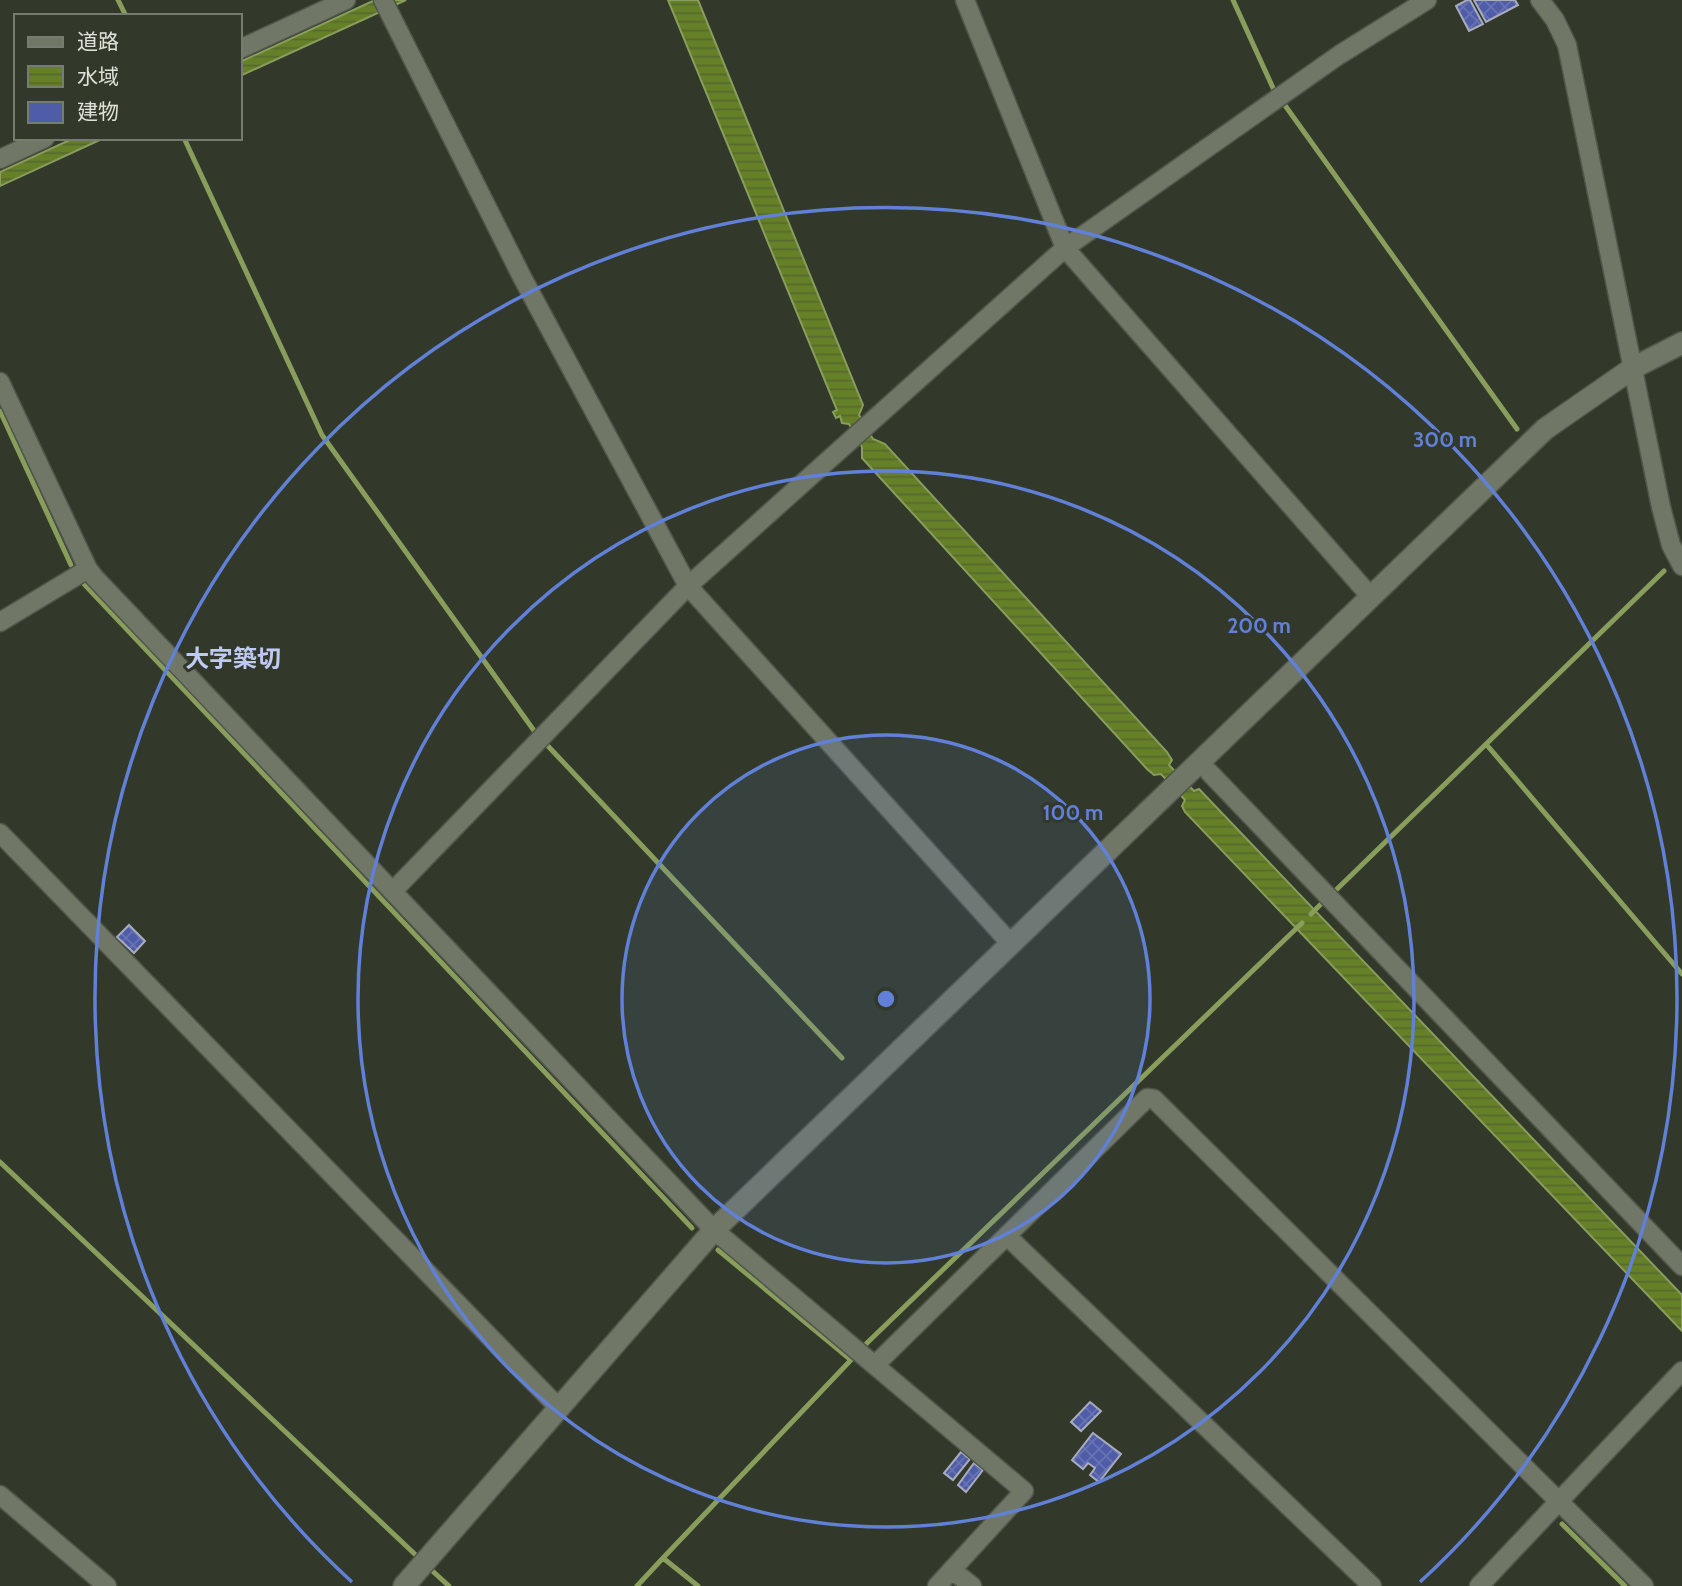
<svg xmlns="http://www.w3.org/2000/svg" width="1682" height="1586" font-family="Cabin,'Noto Sans JP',sans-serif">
<defs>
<pattern id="water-rules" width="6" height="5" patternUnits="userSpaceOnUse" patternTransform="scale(1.75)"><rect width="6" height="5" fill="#658027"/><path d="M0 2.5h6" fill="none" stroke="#576831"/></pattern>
<pattern id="building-cross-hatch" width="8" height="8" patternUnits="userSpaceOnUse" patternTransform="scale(1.75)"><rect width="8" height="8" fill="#4f5ca7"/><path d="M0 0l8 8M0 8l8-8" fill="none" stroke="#6873b3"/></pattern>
</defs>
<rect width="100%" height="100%" fill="#32382a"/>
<path fill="url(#water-rules)" stroke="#899d5c" stroke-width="2" d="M 375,0 L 406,0 L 240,76 L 240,62 Z
M 668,0 L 698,0 L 863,405 L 859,415 L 873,439 L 885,444 L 1167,752 L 1172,760 L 1169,765 L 1194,791 L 1199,789 L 1682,1295 L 1682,1331 L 1185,812 L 1182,806 L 1185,800 L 1161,774 L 1154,775 L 1147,769 L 862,458 L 862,447 L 849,424 L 842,423 L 840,416 L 836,418 L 833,412 L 837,410 Z
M 74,138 L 104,138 L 0,186 L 0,172 Z"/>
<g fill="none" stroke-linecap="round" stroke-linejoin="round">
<path stroke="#899d5c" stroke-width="5" d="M 118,0 L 126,16
M 1233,0 L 1273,88
M 1284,104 L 1517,429
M 184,138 L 322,435 L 535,732
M 0,411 L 71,565
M 84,584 L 692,1228
M 1486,744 L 1682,974
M 547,745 L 842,1058
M 1335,891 L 1664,571
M 1311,914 L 1322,903
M 0,1162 L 421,1560
M 718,1250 L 851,1360
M 1562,1524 L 1625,1586
M 428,1567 L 449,1586
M 637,1586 L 663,1558
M 698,1586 L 663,1558 L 868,1342 L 1302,923"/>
</g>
<path fill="url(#building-cross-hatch)" stroke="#a8acbd" stroke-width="2" d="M 1467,0 L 1470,0 L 1483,24 L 1469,31 L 1456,6 Z
M 1474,0 L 1515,0 L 1518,5 L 1486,22 Z
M 129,925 L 145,941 L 134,953 L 117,937 Z
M 1090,1402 L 1101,1411 L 1081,1431 L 1071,1422 Z
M 1093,1433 L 1121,1454 L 1099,1482 L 1090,1475 L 1095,1468 L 1088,1463 L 1083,1469 L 1072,1460 Z
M 961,1452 L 970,1459 L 953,1480 L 944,1473 Z
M 974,1463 L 983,1470 L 966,1492 L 958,1485 Z"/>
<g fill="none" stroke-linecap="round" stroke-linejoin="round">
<defs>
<path id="minor" d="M 383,0 L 522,277 L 688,586 L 1011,944
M 965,0 L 1065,248 L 1371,597
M 1540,0 L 1555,20 L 1567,45 L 1661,507 L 1671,545 L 1682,566
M 240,49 L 346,0
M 0,159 L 45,138
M 0,382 L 88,569 L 95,578 L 714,1230 L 1024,1491 L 937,1586
M 0,622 L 88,569
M 1209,772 L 1682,1266
M 0,833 L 558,1407
M 393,891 L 688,586 L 1065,248 L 1339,55 L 1427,0
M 1008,1237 L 1372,1586
M 876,1364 L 1147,1098 L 1154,1099 L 1644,1586
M 0,1495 L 107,1586
M 952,1570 L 972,1586
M 1479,1586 L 1682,1371"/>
<path id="tertiary" d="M 404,1586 L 714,1230 L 1545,429 L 1633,368 L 1682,343"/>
</defs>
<use href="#minor" stroke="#51554a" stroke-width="21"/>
<use href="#tertiary" stroke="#51554a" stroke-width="24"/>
<use href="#minor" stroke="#707767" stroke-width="18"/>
<use href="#tertiary" stroke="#707767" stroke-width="21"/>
</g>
<circle cx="886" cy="999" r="264" fill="#6181d8" fill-opacity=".12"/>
<g fill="none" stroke="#6181d8" stroke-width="3.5">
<circle cx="886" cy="999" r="264"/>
<circle cx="886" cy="999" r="528"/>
<path d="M352 1582A791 791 0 1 1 1420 1582"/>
</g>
<g text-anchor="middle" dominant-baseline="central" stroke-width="6" stroke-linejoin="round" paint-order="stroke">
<g font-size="24" font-weight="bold" fill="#bfcaf4" stroke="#32382a">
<text x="233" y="658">大字築切</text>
</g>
</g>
<circle cx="886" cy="999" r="10" fill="#6181d8" stroke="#32382a" stroke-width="3.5"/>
<g font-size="21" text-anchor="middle" font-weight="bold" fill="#6181d8" stroke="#32382a" stroke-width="6" stroke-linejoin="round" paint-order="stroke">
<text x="1445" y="447">300 m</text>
<text x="1259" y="633">200 m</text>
<text x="1073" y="820">100 m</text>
</g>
<rect x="14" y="14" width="228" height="126" fill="#32382a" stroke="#777c70" stroke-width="2"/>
<rect x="28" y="37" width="35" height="10" fill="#707767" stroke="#777c70" stroke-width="2"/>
<text x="77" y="49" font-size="21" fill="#dee1d9">道路</text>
<rect x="28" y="66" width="35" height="21" fill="url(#water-rules)" stroke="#777c70" stroke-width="2"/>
<text x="77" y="84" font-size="21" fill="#dee1d9">水域</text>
<rect x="28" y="102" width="35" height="21" fill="#4f5ca7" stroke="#777c70" stroke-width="2"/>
<text x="77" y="119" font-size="21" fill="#dee1d9">建物</text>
</svg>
